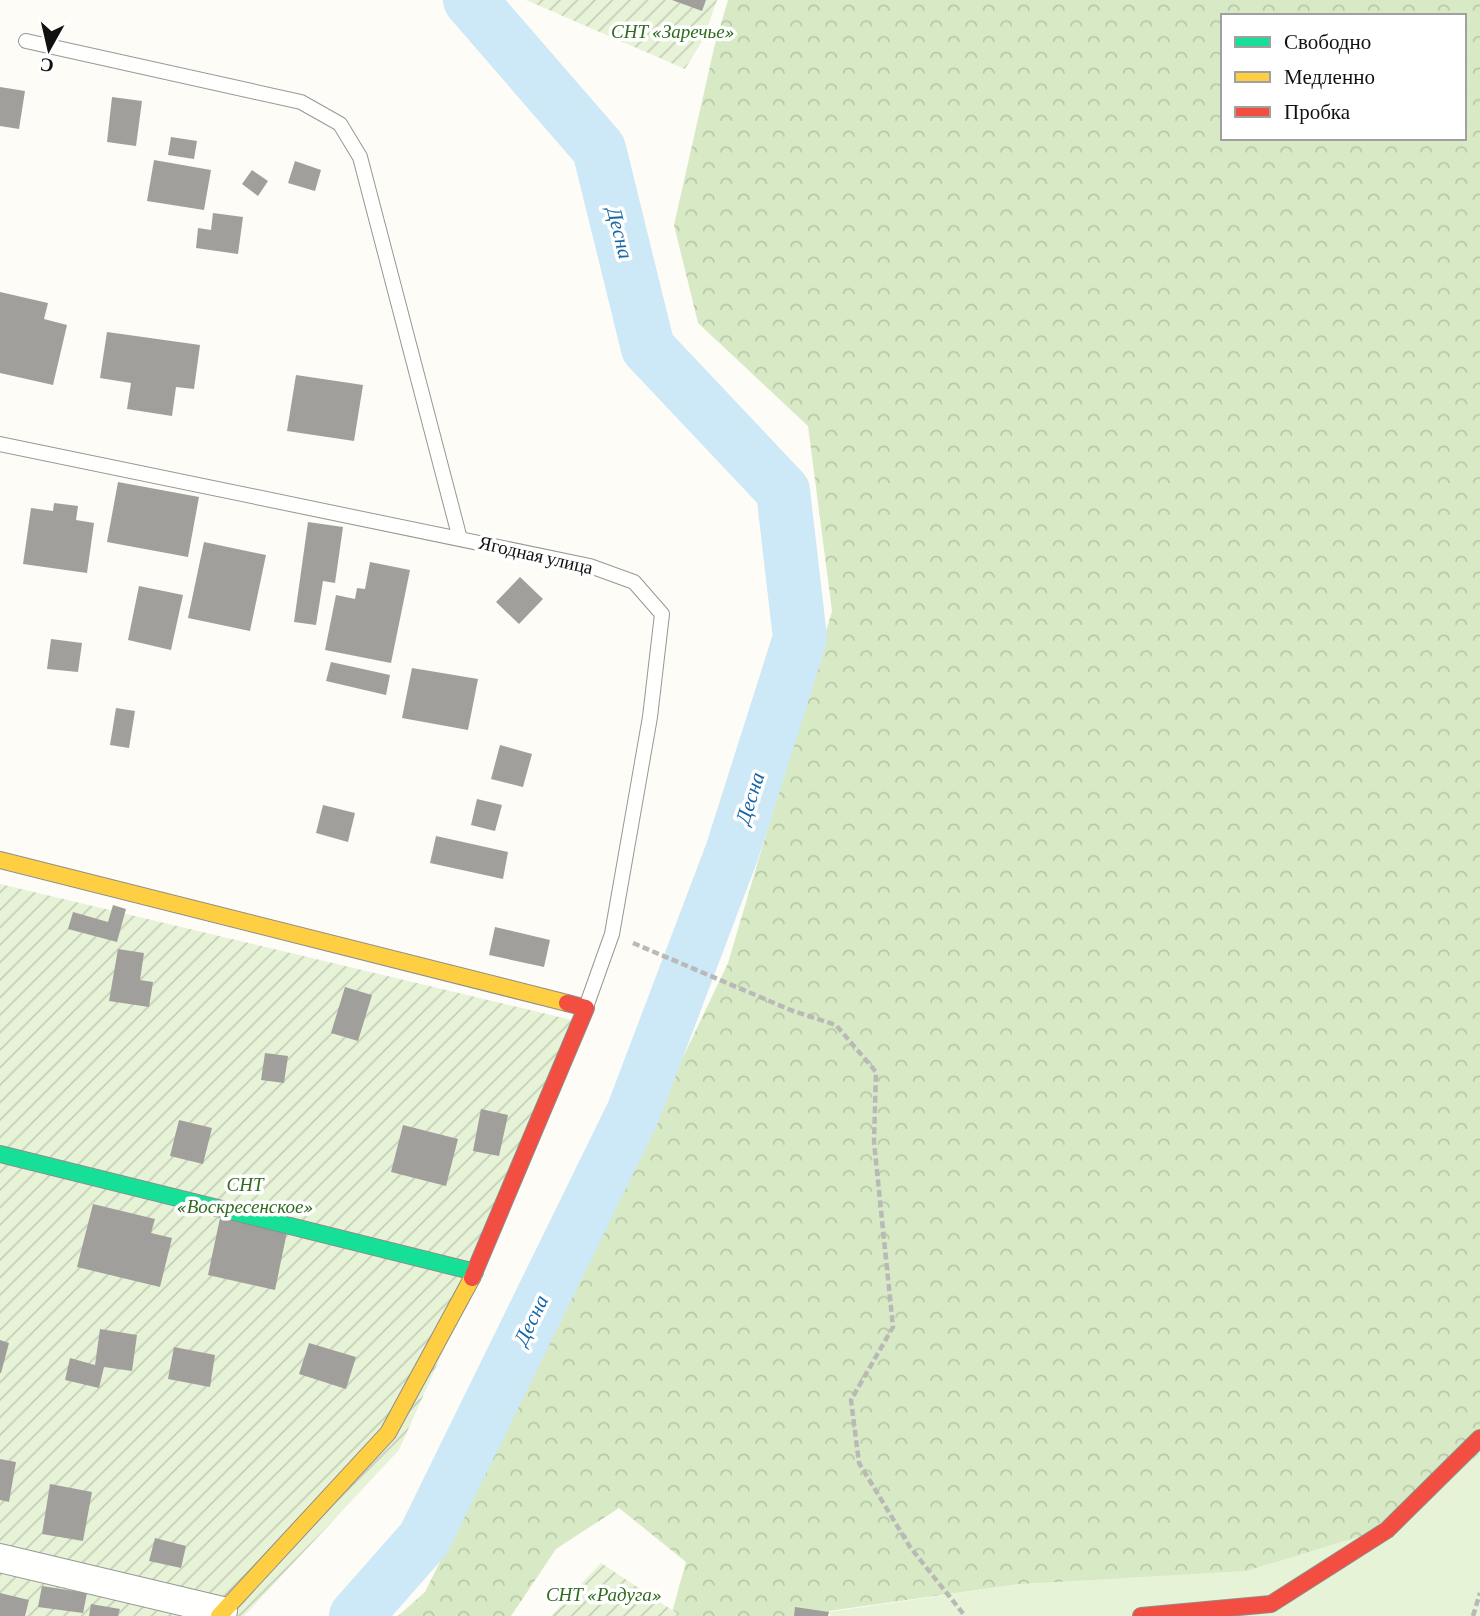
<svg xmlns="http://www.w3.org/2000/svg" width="1480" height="1616" font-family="'Crimson Pro',serif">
<defs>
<pattern id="forest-crowns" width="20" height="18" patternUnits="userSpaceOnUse" patternTransform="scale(1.75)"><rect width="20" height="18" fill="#d8eac5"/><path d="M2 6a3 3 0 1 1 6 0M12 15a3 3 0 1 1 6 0" fill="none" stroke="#b8c8a8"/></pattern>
<pattern id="garden-furrows" width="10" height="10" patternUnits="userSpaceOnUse" patternTransform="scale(1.75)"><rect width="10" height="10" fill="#e7f3d7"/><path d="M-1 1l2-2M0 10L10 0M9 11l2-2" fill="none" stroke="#c5cfb8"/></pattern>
</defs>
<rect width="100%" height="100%" fill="#fdfcf7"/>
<path fill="#e7f3d7" d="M 1480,1452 L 1480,1616 L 831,1616 L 829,1612 L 1020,1584 Z"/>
<path fill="url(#forest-crowns)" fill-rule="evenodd" d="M 728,0 L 1480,0 L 1480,1452 L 1403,1523 L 1246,1571 L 1020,1584 L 829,1611 L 826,1616 L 671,1616 L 686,1562 L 619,1508 L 556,1549 L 511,1616 L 398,1616 L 425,1592 L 494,1453 L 728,963 L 832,611 L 808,426 L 698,323 L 674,225 L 714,48 ZM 1223,16 L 1464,16 L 1464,138 L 1223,138 Z"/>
<path fill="url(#garden-furrows)" d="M 526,0 L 717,0 L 704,38 L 685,69 Z
M 0,884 L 589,1024 L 399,1450 L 244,1616 L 0,1616 Z
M 601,1563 L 681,1616 L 551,1616 Z"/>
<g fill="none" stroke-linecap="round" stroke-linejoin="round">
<path stroke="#cde8f7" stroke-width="54" d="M 356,1616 L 424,1539 L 633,1113 L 732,852 L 800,638 L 783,491 L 648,348 L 599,149 L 470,0"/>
</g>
<path fill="#a19f9c" d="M 672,0 L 706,0 L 702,11 Z
M 0,87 L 25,91 L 19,129 L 0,126 Z
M 112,97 L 142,101 L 136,146 L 107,142 Z
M 171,137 L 197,141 L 194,159 L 168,155 Z
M 154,160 L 211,170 L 204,210 L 147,201 Z
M 295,161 L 321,170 L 315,191 L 288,183 Z
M 252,170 L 268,181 L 258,196 L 242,184 Z
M 213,213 L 243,217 L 238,254 L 196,248 L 198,228 L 211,230 Z
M 0,292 L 48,303 L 44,319 L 67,325 L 53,385 L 0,373 Z
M 107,332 L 200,345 L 194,389 L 176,387 L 172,416 L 127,409 L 131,383 L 100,378 Z
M 296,375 L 363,385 L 354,441 L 287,431 Z
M 118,482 L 199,497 L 188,557 L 107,542 Z
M 54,503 L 78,506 L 76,520 L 94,523 L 87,573 L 23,564 L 31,508 L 53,511 Z
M 308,522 L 343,527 L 335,583 L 323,581 L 316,625 L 294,622 Z
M 204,542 L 266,555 L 250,631 L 188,618 Z
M 370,562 L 410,570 L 391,663 L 325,650 L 336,595 L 355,599 L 357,588 L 365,589 Z
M 520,577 L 543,599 L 519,624 L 496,602 Z
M 139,586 L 183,595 L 171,650 L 128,640 Z
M 51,639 L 82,643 L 78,672 L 47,669 Z
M 331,662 L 390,675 L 386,695 L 326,681 Z
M 412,668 L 478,679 L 468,730 L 402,718 Z
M 116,708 L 135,711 L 129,748 L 110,745 Z
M 500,745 L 532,754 L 523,787 L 491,779 Z
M 477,799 L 502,805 L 495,831 L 471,825 Z
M 323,805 L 355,813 L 348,842 L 316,833 Z
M 436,836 L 508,852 L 503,879 L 430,863 Z
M 113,905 L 126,909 L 117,942 L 68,929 L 73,912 L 108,922 Z
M 495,927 L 550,940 L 544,967 L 489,955 Z
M 118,949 L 144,953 L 140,980 L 153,982 L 149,1007 L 109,1001 Z
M 345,987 L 372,995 L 358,1041 L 331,1033 Z
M 265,1053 L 288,1056 L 284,1083 L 261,1080 Z
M 481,1109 L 508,1115 L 499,1156 L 473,1151 Z
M 179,1120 L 212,1128 L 203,1164 L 170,1156 Z
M 403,1125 L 458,1139 L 446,1186 L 391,1172 Z
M 93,1204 L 155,1219 L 151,1233 L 172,1238 L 160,1287 L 77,1267 Z
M 220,1218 L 287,1232 L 275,1290 L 208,1275 Z
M 100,1329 L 137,1335 L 132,1371 L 104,1367 L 99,1388 L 65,1380 L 70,1358 L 95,1365 Z
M 0,1340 L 9,1343 L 1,1373 L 0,1373 Z
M 309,1343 L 356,1357 L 346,1389 L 299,1374 Z
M 174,1347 L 215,1355 L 210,1387 L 168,1379 Z
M 0,1459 L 16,1462 L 9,1502 L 0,1500 Z
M 50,1484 L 92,1492 L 83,1541 L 42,1534 Z
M 155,1538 L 186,1546 L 181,1568 L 149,1561 Z
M 42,1586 L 87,1593 L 83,1613 L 38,1607 Z
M 0,1593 L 29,1600 L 25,1616 L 0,1616 Z
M 91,1604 L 120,1609 L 118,1616 L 89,1616 Z
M 795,1607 L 829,1612 L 828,1616 L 794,1616 Z"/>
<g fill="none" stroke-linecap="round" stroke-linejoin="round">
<defs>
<path id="lane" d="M 26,41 L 301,102 L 340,124 L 360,157 L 460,539
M 0,444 L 590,566 L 634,582 L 662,614 L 650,717 L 612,934 L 586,1007"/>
<path id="street" d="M 0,1558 L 223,1611"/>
<path id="fast" d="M 0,1154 L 475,1272"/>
<path id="slow" d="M 0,860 L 567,1003
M 219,1616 L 388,1433 L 472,1278"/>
<path id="jam" d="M 472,1278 L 586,1008 L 567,1003
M 1141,1616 L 1271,1604 L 1387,1530 L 1480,1438"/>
</defs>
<use href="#lane" stroke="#979795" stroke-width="16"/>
<use href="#street" stroke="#979795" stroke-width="30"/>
<use href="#fast" stroke="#8e8d8b" stroke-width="18"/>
<use href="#slow" stroke="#8e8d8b" stroke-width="18"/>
<use href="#jam" stroke="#8e8d8b" stroke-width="18"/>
<path stroke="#b9b9b8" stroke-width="4.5" stroke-dasharray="7 3.5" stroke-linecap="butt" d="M 633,943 L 793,1011 L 836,1025 L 876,1072 L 874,1142 L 893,1327 L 851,1400 L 859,1463 L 910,1547 L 965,1616
M 1473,1616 L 1480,1593"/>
<use href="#lane" stroke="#fffffe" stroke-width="14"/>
<use href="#street" stroke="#fffffe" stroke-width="28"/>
<use href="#fast" stroke="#16e098" stroke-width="16"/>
<use href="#slow" stroke="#ffcf43" stroke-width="16"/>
<use href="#jam" stroke="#f24e42" stroke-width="16"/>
</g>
<g text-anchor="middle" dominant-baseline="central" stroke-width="7" stroke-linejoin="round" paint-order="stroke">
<g font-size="19" font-style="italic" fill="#2f6b1f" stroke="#fff">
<text x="673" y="31">СНТ «Заречье»</text>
<text x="245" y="1184">СНТ<tspan x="245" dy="22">«Воскресенское»</tspan></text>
<text x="604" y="1594">СНТ «Радуга»</text>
</g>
<g font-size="19" fill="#111" stroke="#fff">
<text transform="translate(536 555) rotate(13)">Ягодная улица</text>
</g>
<g font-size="21" font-style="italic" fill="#1768a6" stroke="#fff">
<text transform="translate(620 233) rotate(76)">Десна</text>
<text transform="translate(750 798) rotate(-72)">Десна</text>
<text transform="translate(531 1320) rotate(-64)">Десна</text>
</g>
</g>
<rect x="1221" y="14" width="245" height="126" fill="#ffffff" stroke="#a0a0a0" stroke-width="2"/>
<rect x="1235" y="37" width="35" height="10" fill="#16e098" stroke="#a0a0a0" stroke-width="2"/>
<text x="1284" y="49" font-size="21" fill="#111111">Свободно</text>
<rect x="1235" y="72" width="35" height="10" fill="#ffcf43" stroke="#a0a0a0" stroke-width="2"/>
<text x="1284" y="84" font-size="21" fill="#111111">Медленно</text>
<rect x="1235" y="107" width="35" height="10" fill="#f24e42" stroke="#a0a0a0" stroke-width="2"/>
<text x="1284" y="119" font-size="21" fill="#111111">Пробка</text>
<g transform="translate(49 49) rotate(188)" stroke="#ffffff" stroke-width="5" paint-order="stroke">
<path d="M0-5L12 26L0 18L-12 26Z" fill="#111111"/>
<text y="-10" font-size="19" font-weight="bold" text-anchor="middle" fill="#111111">С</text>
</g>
</svg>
